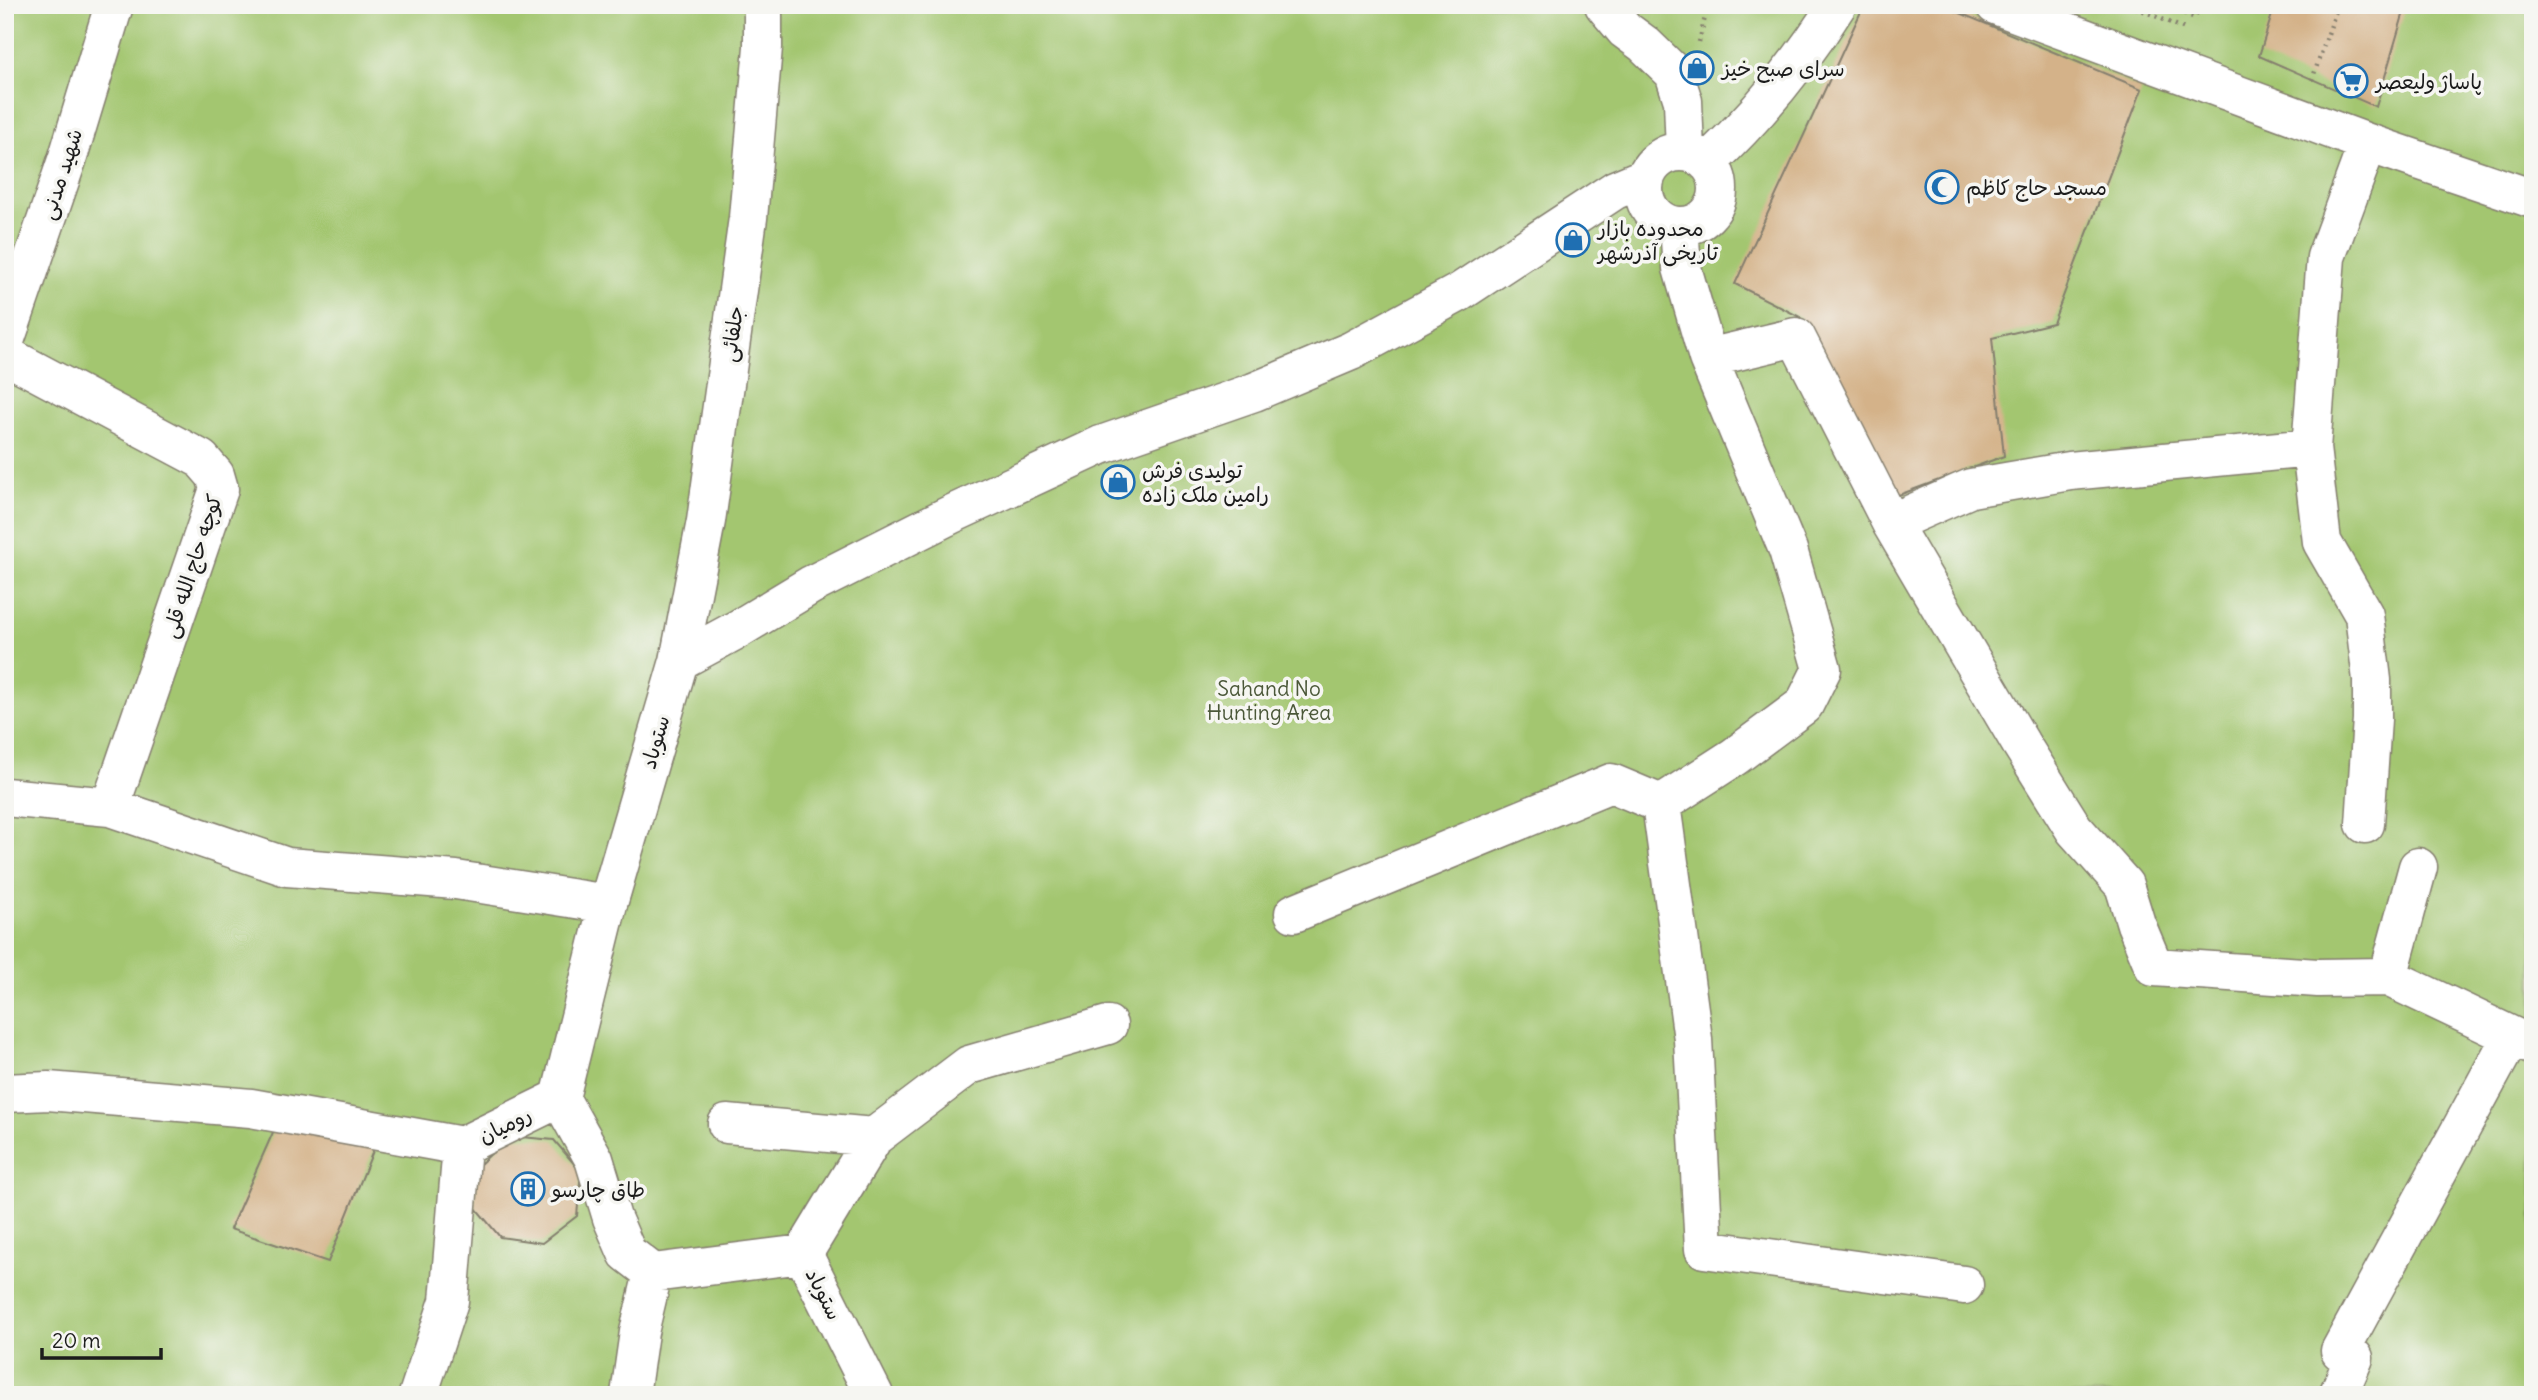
<svg xmlns="http://www.w3.org/2000/svg" width="2538" height="1400" font-family="Delius,'Playpen Sans Arabic',sans-serif">
<rect width="100%" height="100%" fill="#f6f6f2"/>
<filter id="ink" filterUnits="userSpaceOnUse"><feTurbulence type="fractalNoise" baseFrequency=".0143" numOctaves="2"/><feDisplacementMap in="SourceGraphic" scale="14" xChannelSelector="R" yChannelSelector="G"/><feConvolveMatrix kernelMatrix="1 2 1 2 8 2 1 2 1" color-interpolation-filters="sRGB"/></filter>
<filter id="wash" filterUnits="userSpaceOnUse"><feTurbulence type="fractalNoise" baseFrequency=".00686" numOctaves="4" result="noise"/><feDisplacementMap in="SourceGraphic" scale="28" xChannelSelector="R" yChannelSelector="G"/><feGaussianBlur stdDeviation="1.57" result="paint"/><feColorMatrix in="noise" values="0 0 0 0 0 0 0 0 0 0 0 0 0 0 0 0 0 1.4 0 .05"/><feComposite in="paint" operator="in"/></filter>
<g filter="url(#wash)">
<rect width="100%" height="100%" fill="#ece0c0"/>
<path fill="#a3c66f" stroke="#607146" stroke-width="2" d="M 5,5 L 2533,5 L 2533,1395 L 5,1395 Z"/>
<g id="blocks">
<path fill="#d4b289" d="M 1864,5 L 1941,5 L 2142,89 L 2053,323 L 1992,338 L 2004,456 L 1896,496 L 1800,317 L 1735,284 Z
M 2275,5 L 2406,5 L 2376,107 L 2259,56 Z
M 278,1121 L 375,1146 L 328,1262 L 230,1229 Z
M 510,1136 L 554,1140 L 581,1172 L 577,1216 L 542,1243 L 500,1237 L 474,1206 L 478,1166 Z"/>
</g>
</g>
<g filter="url(#ink)">
<use href="#blocks" fill-opacity="0" stroke="#847e6e" stroke-width="2"/>
<g fill="none" stroke-linecap="round" stroke-linejoin="round">
<defs>
<path id="minor" d="M 1604,5 L 1625,30 L 1644,44 L 1674,73 L 1683,101 L 1685,152
M 1995,5 L 2368,143 L 2533,199
M1644 189a37 37 0 1 1 74 0a37 37 0 1 1-74 0Z
M 1707,163 C 1757,116 1801,63 1837,5
M 1679,226 L 1682,268 L 1708,358 L 1796,337 L 1891,523 L 2021,744 L 2074,829 L 2124,885 L 2136,924 L 2154,967 L 2318,978 L 2388,977 L 2533,1046
M 5,341 L 68,157 L 114,5
M 5,355 L 201,459 L 215,475 L 219,489 L 110,807
M 1708,358 L 1788,550 L 1822,669 L 1804,705 L 1734,757 L 1661,804 L 1693,1039 L 1704,1249 L 1964,1285
M 1891,523 L 1971,488 L 2070,471 L 2311,448
M 679,661 L 740,628 L 811,585 L 950,515 L 1101,445 L 1254,392 L 1351,351 L 1460,292 L 1615,190 L 1646,177
M 5,797 L 110,807 L 287,867 L 456,880 L 608,904
M 2365,824 L 2372,719 L 2372,680 L 2364,615 L 2322,542 L 2311,448 L 2326,257 L 2368,143
M 1294,913 L 1611,783 L 1661,804
M 2388,977 L 2418,867
M 5,1093 L 48,1091 L 251,1108 L 462,1146
M 560,1098 L 594,1159 L 612,1218 L 627,1253 L 653,1273 L 639,1332 L 630,1395
M 727,1124 L 874,1137
M 803,1254 L 874,1137 L 969,1065 L 1108,1025
M 653,1273 L 803,1254 L 874,1395
M 418,1395 L 449,1301 L 462,1146 L 560,1098 L 608,904 L 679,661 L 706,521 L 748,218 L 763,47 L 763,5
M 2338,1395 L 2354,1358 L 2340,1351 L 2511,1037"/>
</defs>
<use href="#minor" stroke="#847e6e" stroke-width="41"/>
<path stroke="#847e6e" stroke-width="4.5" stroke-dasharray="2 5" stroke-linecap="butt" d="M 2130,5 L 2187,30
M 2165,5 L 2195,18 L 2201,5
M 1699,42 L 1708,5
M 2312,80 L 2338,5"/>
<use href="#minor" stroke="#fff" stroke-width="38"/>
</g>
</g>
<defs>
<symbol id="shop-ring" viewBox="-11 -11 22 22"><circle r="9.5" fill="#f6f6f2" stroke="#1f6fb2" stroke-width="1.5"/><path d="M-5-2.5h2.3a2.7 3.5 0 0 1 5.4 0H5L5.5 6h-11ZM-1.5-2.5h3a1.5 2.3 0 0 0-3 0Z" fill="#1f6fb2"/></symbol>
<symbol id="supermarket-ring" viewBox="-11 -11 22 22"><circle r="9.5" fill="#f6f6f2" stroke="#1f6fb2" stroke-width="1.5"/><path d="M-6-5.5h2.5l.6 2H6L4.5 2H-2.5L-4.4-4H-6ZM-1.5 3.2a1.3 1.3 0 1 0 .1 0ZM3 3.2a1.3 1.3 0 1 0 .1 0Z" fill="#1f6fb2"/></symbol>
<symbol id="mosque-ring" viewBox="-11 -11 22 22"><circle r="9.5" fill="#f6f6f2" stroke="#1f6fb2" stroke-width="1.5"/><path d="M3.5-4.9A6 6 0 1 0 3.5 4.9A5 5 0 1 1 3.5-4.9Z" fill="#1f6fb2"/></symbol>
<symbol id="building-ring" viewBox="-11 -11 22 22"><circle r="9.5" fill="#f6f6f2" stroke="#1f6fb2" stroke-width="1.5"/><path d="M-4-6H4V6H1V3H-1V6H-4ZM-2.5-4.3h1.7v1.8h-1.7ZM.8-4.3h1.7v1.8H.8ZM-2.5-1h1.7V.8h-1.7ZM.8-1h1.7V.8H.8Z" fill="#1f6fb2"/></symbol>
</defs>
<g fill-rule="evenodd">
<use href="#shop-ring" x="1678" y="49" width="38" height="38"/>
<use href="#supermarket-ring" x="2332" y="62" width="38" height="38"/>
<use href="#mosque-ring" x="1923" y="168" width="38" height="38"/>
<use href="#shop-ring" x="1554" y="221" width="38" height="38"/>
<use href="#shop-ring" x="1099" y="463" width="38" height="38"/>
<use href="#building-ring" x="509" y="1170" width="38" height="38"/>
</g>
<g text-anchor="middle" dominant-baseline="central" stroke-width="7" stroke-linejoin="round" paint-order="stroke">
<g font-size="21" fill="#1c1c1c" stroke="#f6f6f2" text-anchor="start">
<text x="1722" y="68">سرای صبح خیز</text>
<text x="2376" y="81">پاساژ ولیعصر</text>
<text x="1966" y="187">مسجد حاج کاظم</text>
<text x="1598" y="228">محدوده بازار<tspan x="1598" dy="24">تاریخی آذرشهر</tspan></text>
<text x="1142" y="470">تولیدی فرش<tspan x="1142" dy="24">رامین ملک زاده</tspan></text>
<text x="552" y="1189">طاق چارسو</text>
</g>
<g font-size="21" fill="#1c1c1c" stroke="#f6f6f2">
<text transform="translate(61 174) rotate(-72)">شهید مدنی</text>
<text transform="translate(732 334) rotate(-82)">جلفائی</text>
<text transform="translate(192 566) rotate(-72)">کوچه حاج الله قلی</text>
<text transform="translate(655 742) rotate(-74)">ستوباد</text>
<text transform="translate(505 1125) rotate(-26)">رومیان</text>
<text transform="translate(824 1294) rotate(63)">ستوباد</text>
</g>
<g font-size="21" fill="#4b5839" stroke="#f6f6f2">
<text x="1269" y="688">Sahand No<tspan x="1269" dy="24">Hunting Area</tspan></text>
</g>
</g>
<rect width="2538" height="1400" fill="none" stroke="#f6f6f2" stroke-width="28"/>
<path d="M42 1348v10h119v-10" fill="none" stroke="#1c1c1c" stroke-width="3.5"/>
<text x="52" y="1348" font-size="21" fill="#1c1c1c" stroke="#f6f6f2" stroke-width="5" paint-order="stroke">20 m</text>
</svg>
